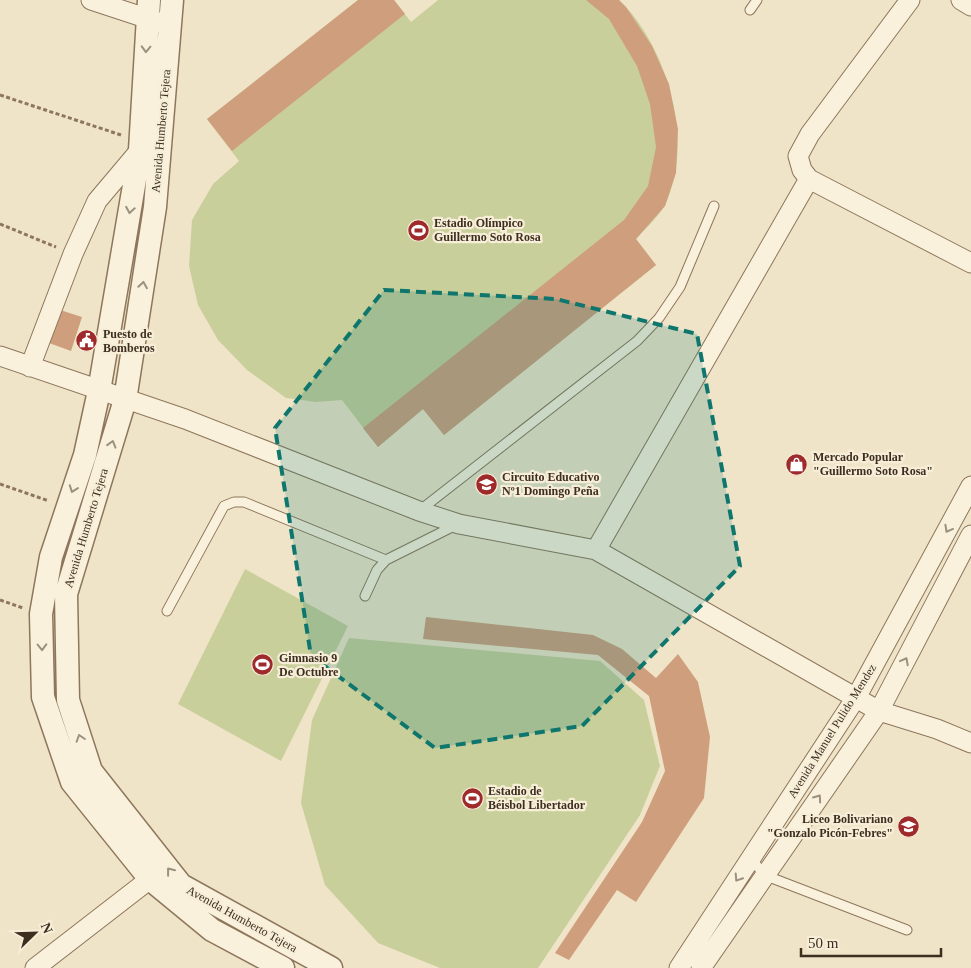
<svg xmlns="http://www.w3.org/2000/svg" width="971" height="968" font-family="Georgia,serif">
<rect width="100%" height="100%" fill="#f0e4c8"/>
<path fill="#c9cf9b" d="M 358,0 L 394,0 L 411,22 L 438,0 L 619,0 C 664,42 691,130 671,189 C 669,195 667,202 664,207 C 657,218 645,229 636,239 L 656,265 L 444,435 L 423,409 L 378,447 L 342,400 L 316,402 L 286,398 L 247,370 L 218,340 L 198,305 L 189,266 L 192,220 L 213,184 L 239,161 L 207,119 Z
M 245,569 L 348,626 L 281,761 L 178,704 Z
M 349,638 L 600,661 L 644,700 L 660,766 L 640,815 L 538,968 L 440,968 L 378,943 L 325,885 L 301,803 L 312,720 Z"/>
<path fill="#cf9f7d" d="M 358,0 L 394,0 L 405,14 L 232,151 L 207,119 Z
M 586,0 L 619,0 L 626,7 L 652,46 L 669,84 L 678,129 L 676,173 L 665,206 L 636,239 L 656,265 L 444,435 L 423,409 L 378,447 L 363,428 L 624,220 L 648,186 L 656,147 L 650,104 L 637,66 L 609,19 Z
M 60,310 L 82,317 L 71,351 L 49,343 Z
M 426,617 L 593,635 L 622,649 L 656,678 L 678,654 L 698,682 L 710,737 L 704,798 L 636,902 L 617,890 L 569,960 L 555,953 L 642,822 L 665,771 L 649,696 L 598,655 L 423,639 Z"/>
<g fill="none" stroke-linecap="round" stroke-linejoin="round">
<defs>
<path id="service" d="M 750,10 L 757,0
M 419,511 L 637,341 L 659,318 L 680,287 L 714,206
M 365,596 L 377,570 L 386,560 L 456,525
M 167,611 L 224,506 L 234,502 L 244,502 L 386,560
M 751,858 L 764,875 L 907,930"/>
<path id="minor" d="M 91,0 L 161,23
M 910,0 L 810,134 L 798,156 L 802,170 L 809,179 L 971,263
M 961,0 L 971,6
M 0,356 L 185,419 L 419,511 L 459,524 L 596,550 L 879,711 L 937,729 L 971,743
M 30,367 L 73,254 L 97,201 L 140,150
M 596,550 L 809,179
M 35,968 L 150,879
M 679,968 L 857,696 L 971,486
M 701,968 L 879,711 L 971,535"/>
<path id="tertiary" d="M 149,0 L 140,150 L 99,391 L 85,455 L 51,557 L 41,614 L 43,697 L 72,782 L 150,879 L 212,930 L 283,968
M 172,0 L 155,207 L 125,400 L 66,594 L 68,700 L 91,771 L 181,885 L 331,968"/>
</defs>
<use href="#service" stroke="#8d765c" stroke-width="11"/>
<use href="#minor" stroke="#8d765c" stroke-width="21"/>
<use href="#tertiary" stroke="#8d765c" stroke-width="25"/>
<path stroke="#8d765c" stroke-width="3" stroke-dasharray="4 2.5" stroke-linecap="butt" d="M 0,95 L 121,135
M 0,224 L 56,247
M 0,484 L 49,501
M 0,600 L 23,608"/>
<use href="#service" stroke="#faf1dc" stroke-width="9"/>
<use href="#minor" stroke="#faf1dc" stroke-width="19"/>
<use href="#tertiary" stroke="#faf1dc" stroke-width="22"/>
</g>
<defs><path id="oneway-chevron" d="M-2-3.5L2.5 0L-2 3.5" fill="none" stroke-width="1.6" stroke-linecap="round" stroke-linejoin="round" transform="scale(1.25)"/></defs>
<g stroke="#9c907e">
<use href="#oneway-chevron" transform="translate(146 49) rotate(92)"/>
<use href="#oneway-chevron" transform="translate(130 210) rotate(100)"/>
<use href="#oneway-chevron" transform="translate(143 285) rotate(-81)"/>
<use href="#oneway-chevron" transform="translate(112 444) rotate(-73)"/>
<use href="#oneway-chevron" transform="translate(73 489) rotate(110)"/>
<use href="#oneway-chevron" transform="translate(948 529) rotate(119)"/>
<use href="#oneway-chevron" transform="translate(42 647) rotate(89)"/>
<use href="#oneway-chevron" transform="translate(905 661) rotate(-62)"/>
<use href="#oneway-chevron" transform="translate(80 738) rotate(-108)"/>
<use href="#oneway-chevron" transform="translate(818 798) rotate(-55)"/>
<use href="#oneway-chevron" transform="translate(170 871) rotate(-128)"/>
<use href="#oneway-chevron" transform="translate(738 878) rotate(123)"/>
</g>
<path fill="#0f766e" fill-opacity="0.2" stroke="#0f766e" stroke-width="4" stroke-dasharray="10 6" stroke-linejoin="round" d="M 384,290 L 556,299 L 697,334 L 740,566 L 582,726 L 435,748 L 311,656 L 275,428 Z"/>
<defs>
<symbol id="stadium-disc" viewBox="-11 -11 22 22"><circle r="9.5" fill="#9e2a2b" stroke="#f7eed8"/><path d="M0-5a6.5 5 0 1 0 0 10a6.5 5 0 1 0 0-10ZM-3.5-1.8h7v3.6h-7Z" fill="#fff"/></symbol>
<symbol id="civic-disc" viewBox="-11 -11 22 22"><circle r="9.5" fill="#9e2a2b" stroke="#f7eed8"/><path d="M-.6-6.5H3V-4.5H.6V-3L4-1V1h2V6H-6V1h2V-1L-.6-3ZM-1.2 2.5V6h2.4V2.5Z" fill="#fff"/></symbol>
<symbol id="shop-disc" viewBox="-11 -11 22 22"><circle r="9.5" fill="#9e2a2b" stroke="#f7eed8"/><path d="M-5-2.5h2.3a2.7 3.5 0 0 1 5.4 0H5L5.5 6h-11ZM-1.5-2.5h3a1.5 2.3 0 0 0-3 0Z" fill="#fff"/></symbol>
<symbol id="school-disc" viewBox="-11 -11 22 22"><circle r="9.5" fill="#9e2a2b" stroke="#f7eed8"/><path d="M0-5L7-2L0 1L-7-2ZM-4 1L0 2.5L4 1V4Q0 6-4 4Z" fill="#fff"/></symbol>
</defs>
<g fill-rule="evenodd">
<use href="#stadium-disc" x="406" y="218" width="25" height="25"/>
<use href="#civic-disc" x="74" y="328" width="25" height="25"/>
<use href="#shop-disc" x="784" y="452" width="25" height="25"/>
<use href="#school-disc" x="474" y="472" width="25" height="25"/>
<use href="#stadium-disc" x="250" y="652" width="25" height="25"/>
<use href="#stadium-disc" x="460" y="786" width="25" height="25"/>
<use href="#school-disc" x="896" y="814" width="25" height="25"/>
</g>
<g text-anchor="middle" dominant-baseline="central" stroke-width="4.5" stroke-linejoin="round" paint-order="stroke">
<g font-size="12" fill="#3d2e20" stroke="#f7eed8">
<text transform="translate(161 131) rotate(-85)">Avenida Humberto Tejera</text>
<text transform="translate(86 528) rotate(-73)">Avenida Humberto Tejera</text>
<text transform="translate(832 731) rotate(-58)">Avenida Manuel Pulido Mendez</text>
<text transform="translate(242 919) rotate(29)">Avenida Humberto Tejera</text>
</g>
<g font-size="12" font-weight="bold" fill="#3d2e20" stroke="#f7eed8" text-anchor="start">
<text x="434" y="223">Estadio Olímpico<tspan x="434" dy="14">Guillermo Soto Rosa</tspan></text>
<text x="103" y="334">Puesto de<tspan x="103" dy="14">Bomberos</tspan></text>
<text x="813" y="457">Mercado Popular<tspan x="813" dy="14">"Guillermo Soto Rosa"</tspan></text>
<text x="502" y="477">Circuito Educativo<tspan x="502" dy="14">Nº1 Domingo Peña</tspan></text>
<text x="279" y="658">Gimnasio 9<tspan x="279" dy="14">De Octubre</tspan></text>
<text x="488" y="791">Estadio de<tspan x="488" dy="14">Béisbol Libertador</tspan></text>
<text x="893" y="819" text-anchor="end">Liceo Bolivariano<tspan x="893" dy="14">"Gonzalo Picón-Febres"</tspan></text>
</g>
</g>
<g transform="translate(35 933) rotate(67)" stroke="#f7eed8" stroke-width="4" paint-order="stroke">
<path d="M0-4L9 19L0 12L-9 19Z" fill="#3d2e20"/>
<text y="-8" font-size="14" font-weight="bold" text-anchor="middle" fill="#3d2e20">N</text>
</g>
<path d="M801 948v8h140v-8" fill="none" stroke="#3d2e20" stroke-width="2.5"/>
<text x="808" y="948" font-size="15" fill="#3d2e20" stroke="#f7eed8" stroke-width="4" paint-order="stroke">50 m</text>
</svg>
